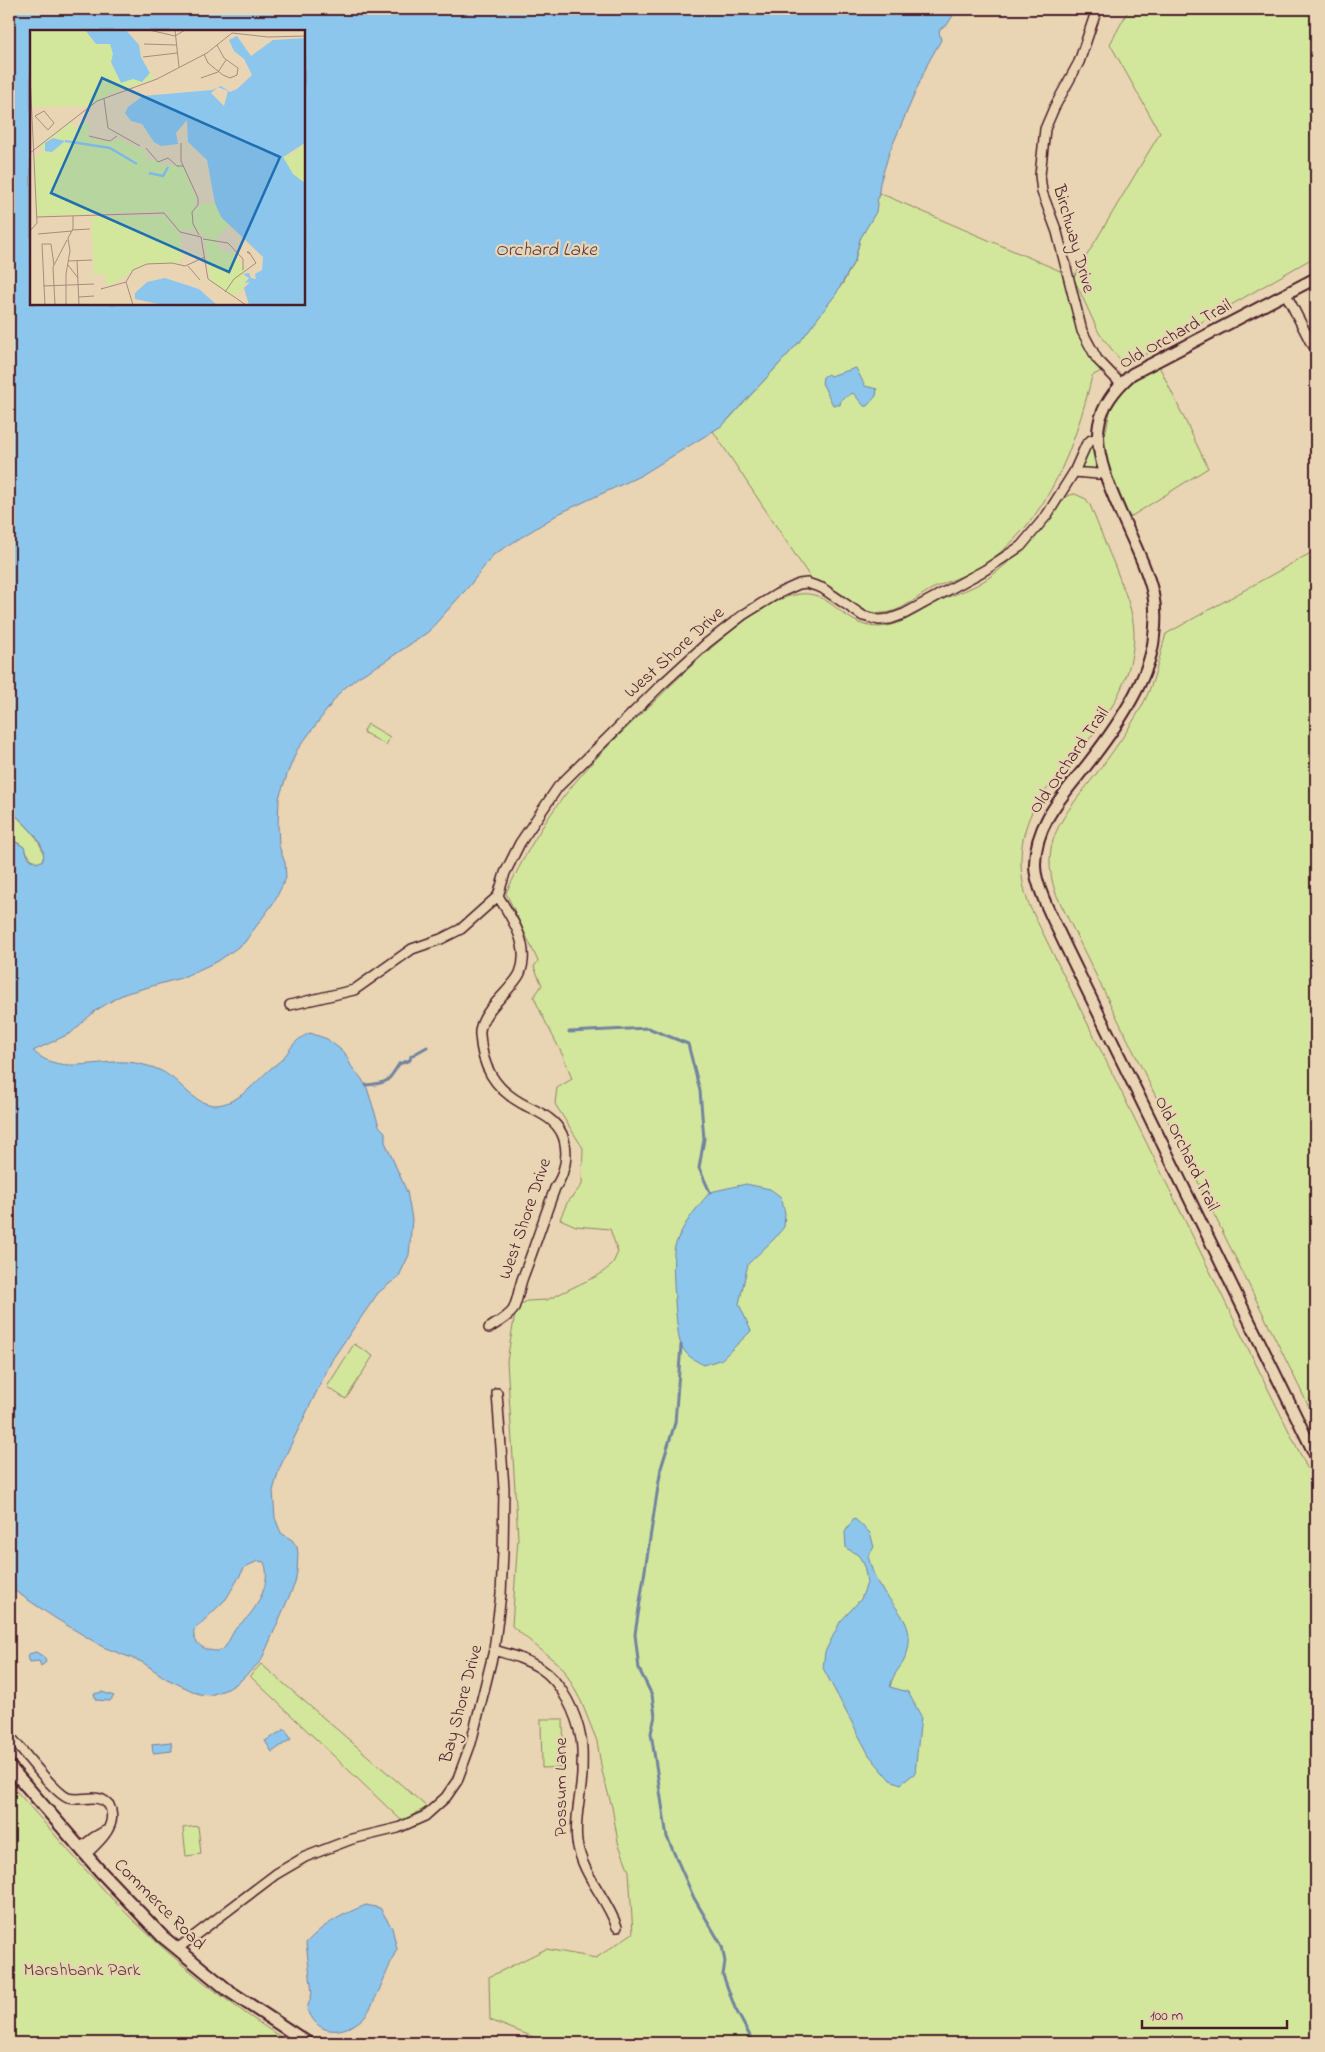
<svg xmlns="http://www.w3.org/2000/svg" width="1325" height="2052" font-family="'Indie Flower',sans-serif">
<rect width="100%" height="100%" fill="#e9d4b3"/>
<filter id="ink" filterUnits="userSpaceOnUse"><feTurbulence type="fractalNoise" baseFrequency=".02" numOctaves="2"/><feDisplacementMap in="SourceGraphic" scale="10" xChannelSelector="R" yChannelSelector="G"/><feConvolveMatrix kernelMatrix="1 2 1 2 8 2 1 2 1" color-interpolation-filters="sRGB"/></filter>
<g filter="url(#ink)">
<path fill="#d2e79c" stroke="#8e8364" d="M 1129,9 L 1316,9 L 1316,256 L 1125,366 L 1099,333 L 1075,281 L 1076,286 L 1074,290 C 1077,325 1077,342 1101,371 L 1092,376 C 1075,447 1047,524 982,566 C 966,576 947,581 930,590 C 912,600 898,615 876,613 C 860,611 852,601 840,593 C 829,585 818,582 804,580 L 810,577 L 713,431 L 728,420 L 802,339 L 843,283 L 855,260 L 860,239 L 875,212 L 877,192 L 1074,277 L 1160,133 L 1110,44 Z
M 1159,366 L 1208,468 L 1127,519 L 1101,452 L 1115,390 Z
M 1092,448 L 1097,465 L 1096,468 C 1091,470 1084,471 1080,466 L 1088,449 Z
M 1075,494 L 1086,499 L 1090,505 C 1099,527 1107,548 1116,569 C 1124,591 1134,611 1134,634 C 1133,687 1099,729 1066,767 C 1056,780 1043,791 1035,806 C 1018,837 1017,872 1029,905 L 1316,1486 L 1316,2043 L 549,2043 L 490,2020 L 489,1977 L 546,1949 L 596,1958 L 633,1933 L 629,1871 L 618,1842 L 612,1807 L 602,1771 L 597,1741 L 581,1701 L 563,1668 L 512,1626 L 518,1538 L 507,1361 L 516,1308 L 527,1301 L 547,1300 L 599,1275 L 612,1265 L 618,1252 L 610,1229 L 576,1226 L 560,1219 L 567,1203 L 582,1185 L 583,1148 L 555,1104 L 557,1088 L 572,1079 C 563,1050 545,1025 534,997 L 542,985 L 534,967 L 538,961 L 506,893 C 523,859 541,825 565,795 C 593,758 627,728 660,696 C 689,668 760,597 800,594 C 821,592 831,605 847,616 C 879,639 905,621 934,604 C 946,597 960,593 973,587 C 993,577 1008,563 1024,547 C 1038,533 1055,496 1075,494 Z
M 1316,550 L 1316,1421 L 1056,894 C 1038,842 1063,817 1093,778 C 1111,755 1128,731 1142,706 C 1154,684 1159,658 1166,634 Z
M 368,724 L 390,737 L 386,745 L 363,732 Z
M 9,809 C 23,823 40,836 44,856 L 40,863 C 29,862 28,850 20,844 C 16,842 12,840 9,838 Z
M 354,1344 L 373,1356 L 346,1399 L 327,1387 Z
M 261,1664 L 427,1807 L 402,1821 L 250,1676 Z
M 541,1719 L 563,1719 L 564,1767 L 542,1768 Z
M 9,1783 C 49,1827 87,1874 129,1916 C 178,1964 231,2006 290,2043 L 9,2043 Z
M 198,1826 L 201,1854 L 186,1856 L 183,1828 Z"/>
<path fill="#8dc6ec" stroke="#72839f" fill-rule="evenodd" d="M 9,9 L 957,9 L 947,25 L 941,28 L 939,32 L 941,40 L 928,63 L 889,153 L 880,183 L 876,212 L 860,239 L 855,260 L 836,294 L 802,339 L 781,362 L 723,425 L 640,476 L 560,513 L 493,555 L 470,585 L 428,632 L 384,662 L 358,677 L 341,691 L 297,750 L 288,772 L 279,798 L 278,824 L 279,846 L 285,863 L 286,878 L 274,902 L 244,943 L 218,961 L 181,978 L 127,993 L 118,997 L 95,1011 L 71,1033 L 33,1051 C 63,1079 104,1055 140,1064 C 149,1066 160,1069 168,1075 C 185,1086 198,1110 223,1104 C 242,1099 255,1083 269,1070 C 273,1066 279,1063 283,1058 C 294,1045 293,1041 310,1033 L 327,1039 L 345,1053 L 351,1066 L 361,1078 L 367,1088 L 379,1126 L 385,1132 L 385,1142 L 407,1192 L 412,1219 L 409,1255 L 399,1276 L 378,1293 L 333,1358 L 279,1469 L 273,1491 L 275,1518 L 281,1533 L 292,1540 L 297,1547 L 298,1554 L 297,1571 L 295,1583 L 261,1661 L 240,1681 L 228,1689 L 210,1695 L 199,1694 L 167,1679 L 142,1662 L 103,1647 L 55,1618 L 9,1587 L 9,838 L 24,847 L 29,858 L 37,863 L 43,860 C 48,842 20,820 9,809 ZM 304,31 L 304,304 L 31,304 L 31,31 ZM 258,1561 L 264,1562 C 271,1578 261,1600 251,1613 C 247,1619 241,1623 237,1627 C 231,1634 229,1644 222,1650 C 210,1654 191,1645 194,1630 L 226,1599 L 245,1567 Z
M 856,368 L 865,386 L 877,389 L 876,396 L 867,406 L 864,406 L 853,393 L 841,400 L 840,405 L 833,405 L 822,383 L 823,377 L 828,374 L 830,376 Z
M 746,1184 L 770,1189 L 781,1197 L 785,1213 L 784,1227 L 773,1240 L 748,1264 L 739,1304 L 751,1331 L 722,1359 L 704,1365 C 694,1360 686,1356 681,1345 C 676,1334 671,1258 675,1246 C 682,1225 696,1209 710,1192 Z
M 854,1518 L 870,1533 L 874,1547 L 868,1556 C 871,1565 873,1576 879,1585 C 894,1608 918,1624 906,1656 C 902,1668 894,1670 890,1687 L 908,1692 L 921,1716 L 915,1773 L 901,1784 L 890,1780 L 869,1755 L 823,1668 L 825,1652 L 840,1622 L 861,1599 L 867,1583 L 864,1564 L 858,1555 L 846,1548 L 845,1532 Z
M 36,1652 L 44,1657 L 46,1662 L 41,1666 L 39,1661 L 30,1662 L 28,1657 L 29,1654 Z
M 102,1692 L 114,1696 L 110,1701 L 96,1700 L 94,1694 Z
M 285,1729 L 291,1739 L 272,1752 L 265,1741 Z
M 171,1742 L 172,1751 L 153,1753 L 152,1744 Z
M 366,1905 L 380,1908 L 392,1928 L 397,1949 C 389,1965 375,2004 365,2016 C 353,2029 329,2037 316,2023 C 312,2019 310,2014 307,2009 L 312,1993 L 306,1943 C 323,1924 343,1914 366,1905 Z
M 124,2037 L 132,2038 L 134,2043 L 114,2043 Z"/>
<g fill="none" stroke-linecap="round" stroke-linejoin="round">
<path stroke="#72839f" stroke-width="3" d="M 569,1032 L 648,1028 L 688,1044 L 700,1091 L 704,1139 L 699,1168 L 710,1192
M 366,1085 C 388,1083 388,1082 399,1064 L 410,1060 L 411,1056 L 427,1047
M 681,1345 L 675,1423 L 661,1468 L 635,1634 L 639,1669 L 652,1695 L 655,1716 L 651,1733 L 667,1837 L 694,1898 L 722,1946 L 725,1962 L 723,1975 L 735,2008 L 750,2036 L 750,2043"/>
<defs>
<path id="minor" d="M 1097,9 L 1079,62 L 1054,108 L 1045,129 L 1040,175 L 1042,192 L 1057,232 L 1082,331 L 1097,359 L 1121,384
M 1286,294 L 1310,341 L 1316,349
M 1074,472 L 1098,474 L 1105,473
M 290,1005 L 354,990 L 412,949 L 441,939 L 461,929 L 498,896 L 505,873 L 520,843 L 558,787 L 659,687 L 707,643 L 743,615 L 777,594 L 799,584 L 807,583 L 822,588 L 863,616 L 879,620 L 890,619 L 904,614 L 985,570 L 1021,546 L 1047,515 L 1074,472 L 1086,445 L 1091,440 L 1098,438
M 489,1328 C 497,1323 507,1318 513,1310 C 518,1300 519,1287 523,1277 C 534,1248 544,1218 555,1188 C 558,1183 562,1177 563,1171 C 567,1160 567,1145 562,1134 C 554,1117 537,1112 521,1103 C 494,1088 482,1066 480,1035 C 479,1027 484,1018 489,1011 C 497,1000 516,983 520,973 C 531,946 512,918 498,896
M 494,1650 C 511,1655 526,1659 540,1668 C 562,1682 577,1715 581,1739 C 583,1750 582,1763 582,1774 C 581,1797 574,1818 577,1842 C 583,1877 606,1896 617,1927
M 9,1735 C 21,1748 53,1792 68,1798 C 83,1802 98,1792 109,1805 C 119,1825 99,1842 86,1854
M 80,1848 L 93,1838 L 105,1831
M 177,1949 L 276,1874 L 305,1857 L 352,1839 L 398,1828 L 425,1816 L 446,1797 L 457,1781 L 471,1743 L 494,1650 L 501,1594 L 503,1552 L 504,1488 L 497,1393"/>
<path id="tertiary" d="M 1316,278 L 1132,374 C 1117,387 1103,403 1099,424 C 1090,472 1142,544 1153,594 C 1156,608 1156,622 1154,636 C 1151,678 1113,732 1087,765 C 1063,795 1034,825 1035,866 C 1035,887 1057,927 1066,947 L 1316,1457"/>
<path id="secondary" d="M 9,1766 L 100,1871 L 163,1937 L 229,1991 L 308,2043"/>
</defs>
<use href="#minor" stroke="#4a1f2b" stroke-width="12"/>
<use href="#tertiary" stroke="#4a1f2b" stroke-width="14"/>
<use href="#secondary" stroke="#4a1f2b" stroke-width="15"/>
<use href="#minor" stroke="#e9d4b3" stroke-width="9"/>
<use href="#tertiary" stroke="#e9d4b3" stroke-width="10"/>
<use href="#secondary" stroke="#e9d4b3" stroke-width="11"/>
</g>
</g>
<g text-anchor="middle" dominant-baseline="central" stroke-width="4.5" stroke-linejoin="round" paint-order="stroke">
<g font-size="18" fill="#4a1f2b" stroke="#e9d4b3">
<text transform="translate(1073 239) rotate(74)">Birchway Drive</text>
<text transform="translate(1176 335) rotate(-29)">Old Orchard Trail</text>
<text transform="translate(675 653) rotate(-42)">West Shore Drive</text>
<text transform="translate(1070 761) rotate(-55)">Old Orchard Trail</text>
<text transform="translate(1186 1154) rotate(64)">Old Orchard Trail</text>
<text transform="translate(526 1219) rotate(-71)">West Shore Drive</text>
<text transform="translate(462 1704) rotate(-75)">Bay Shore Drive</text>
<text transform="translate(562 1787) rotate(-90)">Possum Lane</text>
<text transform="translate(159 1905) rotate(45)">Commerce Road</text>
</g>
<g font-size="18" fill="#5e3d3c" stroke="#e9d4b3">
<text x="82" y="1971">Marshbank Park</text>
</g>
<g font-size="19" font-style="italic" fill="#543848" stroke="#e9d4b3">
<text x="546" y="250">Orchard Lake</text>
</g>
</g>
<g transform="translate(30 30)">
<rect width="275" height="275" fill="#e9d4b3"/>
<path d="M 0,0 L 55,0 L 64,12 L 73,15 L 96,0 L 109,15 L 111,27 L 124,49 L 79,64 L 58,76 L 2,77 ZM 44,91 L 43,100 L 56,92 L 59,93 L 58,107 L 76,112 L 89,109 L 116,121 L 117,132 L 122,129 L 134,135 L 153,136 L 167,170 L 161,182 L 165,201 L 149,200 L 139,185 L 133,181 L 7,186 L 4,126 L 12,123 L 10,115 ZM 23,108 L 35,111 L 22,122 L 15,122 L 15,112 ZM 275,113 L 275,153 L 263,144 L 253,127 L 264,123 ZM 185,172 L 199,196 L 184,210 L 193,222 L 203,222 L 216,241 L 212,244 L 217,247 L 213,260 L 203,266 L 180,250 L 175,210 L 183,209 L 175,208 L 164,194 L 162,181 L 169,175 ZM 135,185 L 150,204 L 152,227 L 148,234 L 116,233 L 78,257 L 74,244 L 64,245 L 61,187 Z" fill="#d2e79c" fill-rule="evenodd"/>
<path d="M 55,0 L 96,0 L 109,15 L 111,27 L 120,43 L 112,52 L 103,49 L 91,53 L 81,32 L 83,24 L 80,14 L 66,14 ZM 207,6 L 221,26 L 243,10 L 275,8 L 275,113 L 253,127 L 263,144 L 275,153 L 275,275 L 219,275 L 214,258 L 220,252 L 215,253 L 219,248 L 213,244 L 219,243 L 221,248 L 226,249 L 225,244 L 232,240 L 233,227 L 191,187 L 185,173 L 177,130 L 158,112 L 157,90 L 146,103 L 148,114 L 131,116 L 124,112 L 112,94 L 101,91 L 95,83 L 98,77 L 113,66 L 182,60 L 191,56 L 200,62 L 207,59 L 222,45 L 214,29 L 204,21 L 199,10 ZM 188,57 L 198,61 L 194,76 L 181,63 ZM 23,108 L 35,111 L 22,122 L 15,121 L 15,113 ZM 135,248 L 169,259 L 187,275 L 133,275 L 105,269 L 105,263 L 117,252 Z" fill="#8dc6ec" fill-rule="evenodd"/>
<path fill="none" stroke="#8dc6ec" stroke-width="2.5" d="M 35,111 L 80,118 L 107,134M 119,143 L 133,146 L 138,137"/>
<path fill="none" stroke="#a98c7d" stroke-width="1" d="M 119,0 L 145,6 L 155,0M 145,0 L 149,37M 0,11 L 0,33M 114,14 L 146,15M 174,24 L 178,33 L 193,45 L 200,48 L 207,45 L 208,38 L 194,28 L 187,15M 113,27 L 147,23M 0,45 L 7,193 L 0,201M 171,48 L 188,42 L 196,30M 74,69 L 78,98 L 110,116M 14,81 L 24,93 L 18,100 L 5,86 ZM 59,106 L 80,111 L 87,106M 151,113 L 151,131 L 168,168 L 168,175 L 162,182 L 163,194 L 169,205M 116,118 L 128,132 L 138,128 L 147,136 L 153,136M 0,123 L 67,71 L 127,49 L 177,23 L 202,3 L 238,7 L 275,6M 7,187 L 134,183 L 150,202 L 171,207 L 178,249 L 216,275M 42,200 L 60,199M 8,204 L 42,201M 173,209 L 198,213 L 213,229 L 213,240M 47,230 L 49,275M 38,231 L 62,230M 38,235 L 48,248M 158,236 L 170,250M 13,256 L 64,254M 73,258 L 71,259 L 96,252M 195,262 L 204,249 L 226,233 L 219,222 L 217,222 L 220,224M 49,267 L 64,266M 15,275 L 12,214 L 21,214 L 24,235M 25,275 L 23,237 L 37,210M 36,275 L 36,244 L 40,221 L 38,208 L 43,199 L 43,186M 103,275 L 96,252 L 103,240 L 117,234 L 142,233 L 155,236 L 175,227"/>
<path fill="#1f6fb2" fill-opacity="0.15" stroke="#1f6fb2" stroke-width="2.5" d="M 72,48 L 250,127 L 199,242 L 21,163 Z"/>
<rect width="275" height="275" fill="none" stroke="#4a1f2b" stroke-width="2.5"/>
</g>
<rect width="1325" height="2052" fill="none" stroke="#e9d4b3" stroke-width="30"/>
<rect x="15" y="15" width="1295" height="2022" fill="none" stroke="#4a1f2b" stroke-width="2" filter="url(#ink)"/>
<path d="M1142 2020v8h145v-8" fill="none" stroke="#4a1f2b" stroke-width="2.5"/>
<text x="1150" y="2020" font-size="15" fill="#4a1f2b" stroke="#e9d4b3" stroke-width="4" paint-order="stroke">100 m</text>
</svg>
